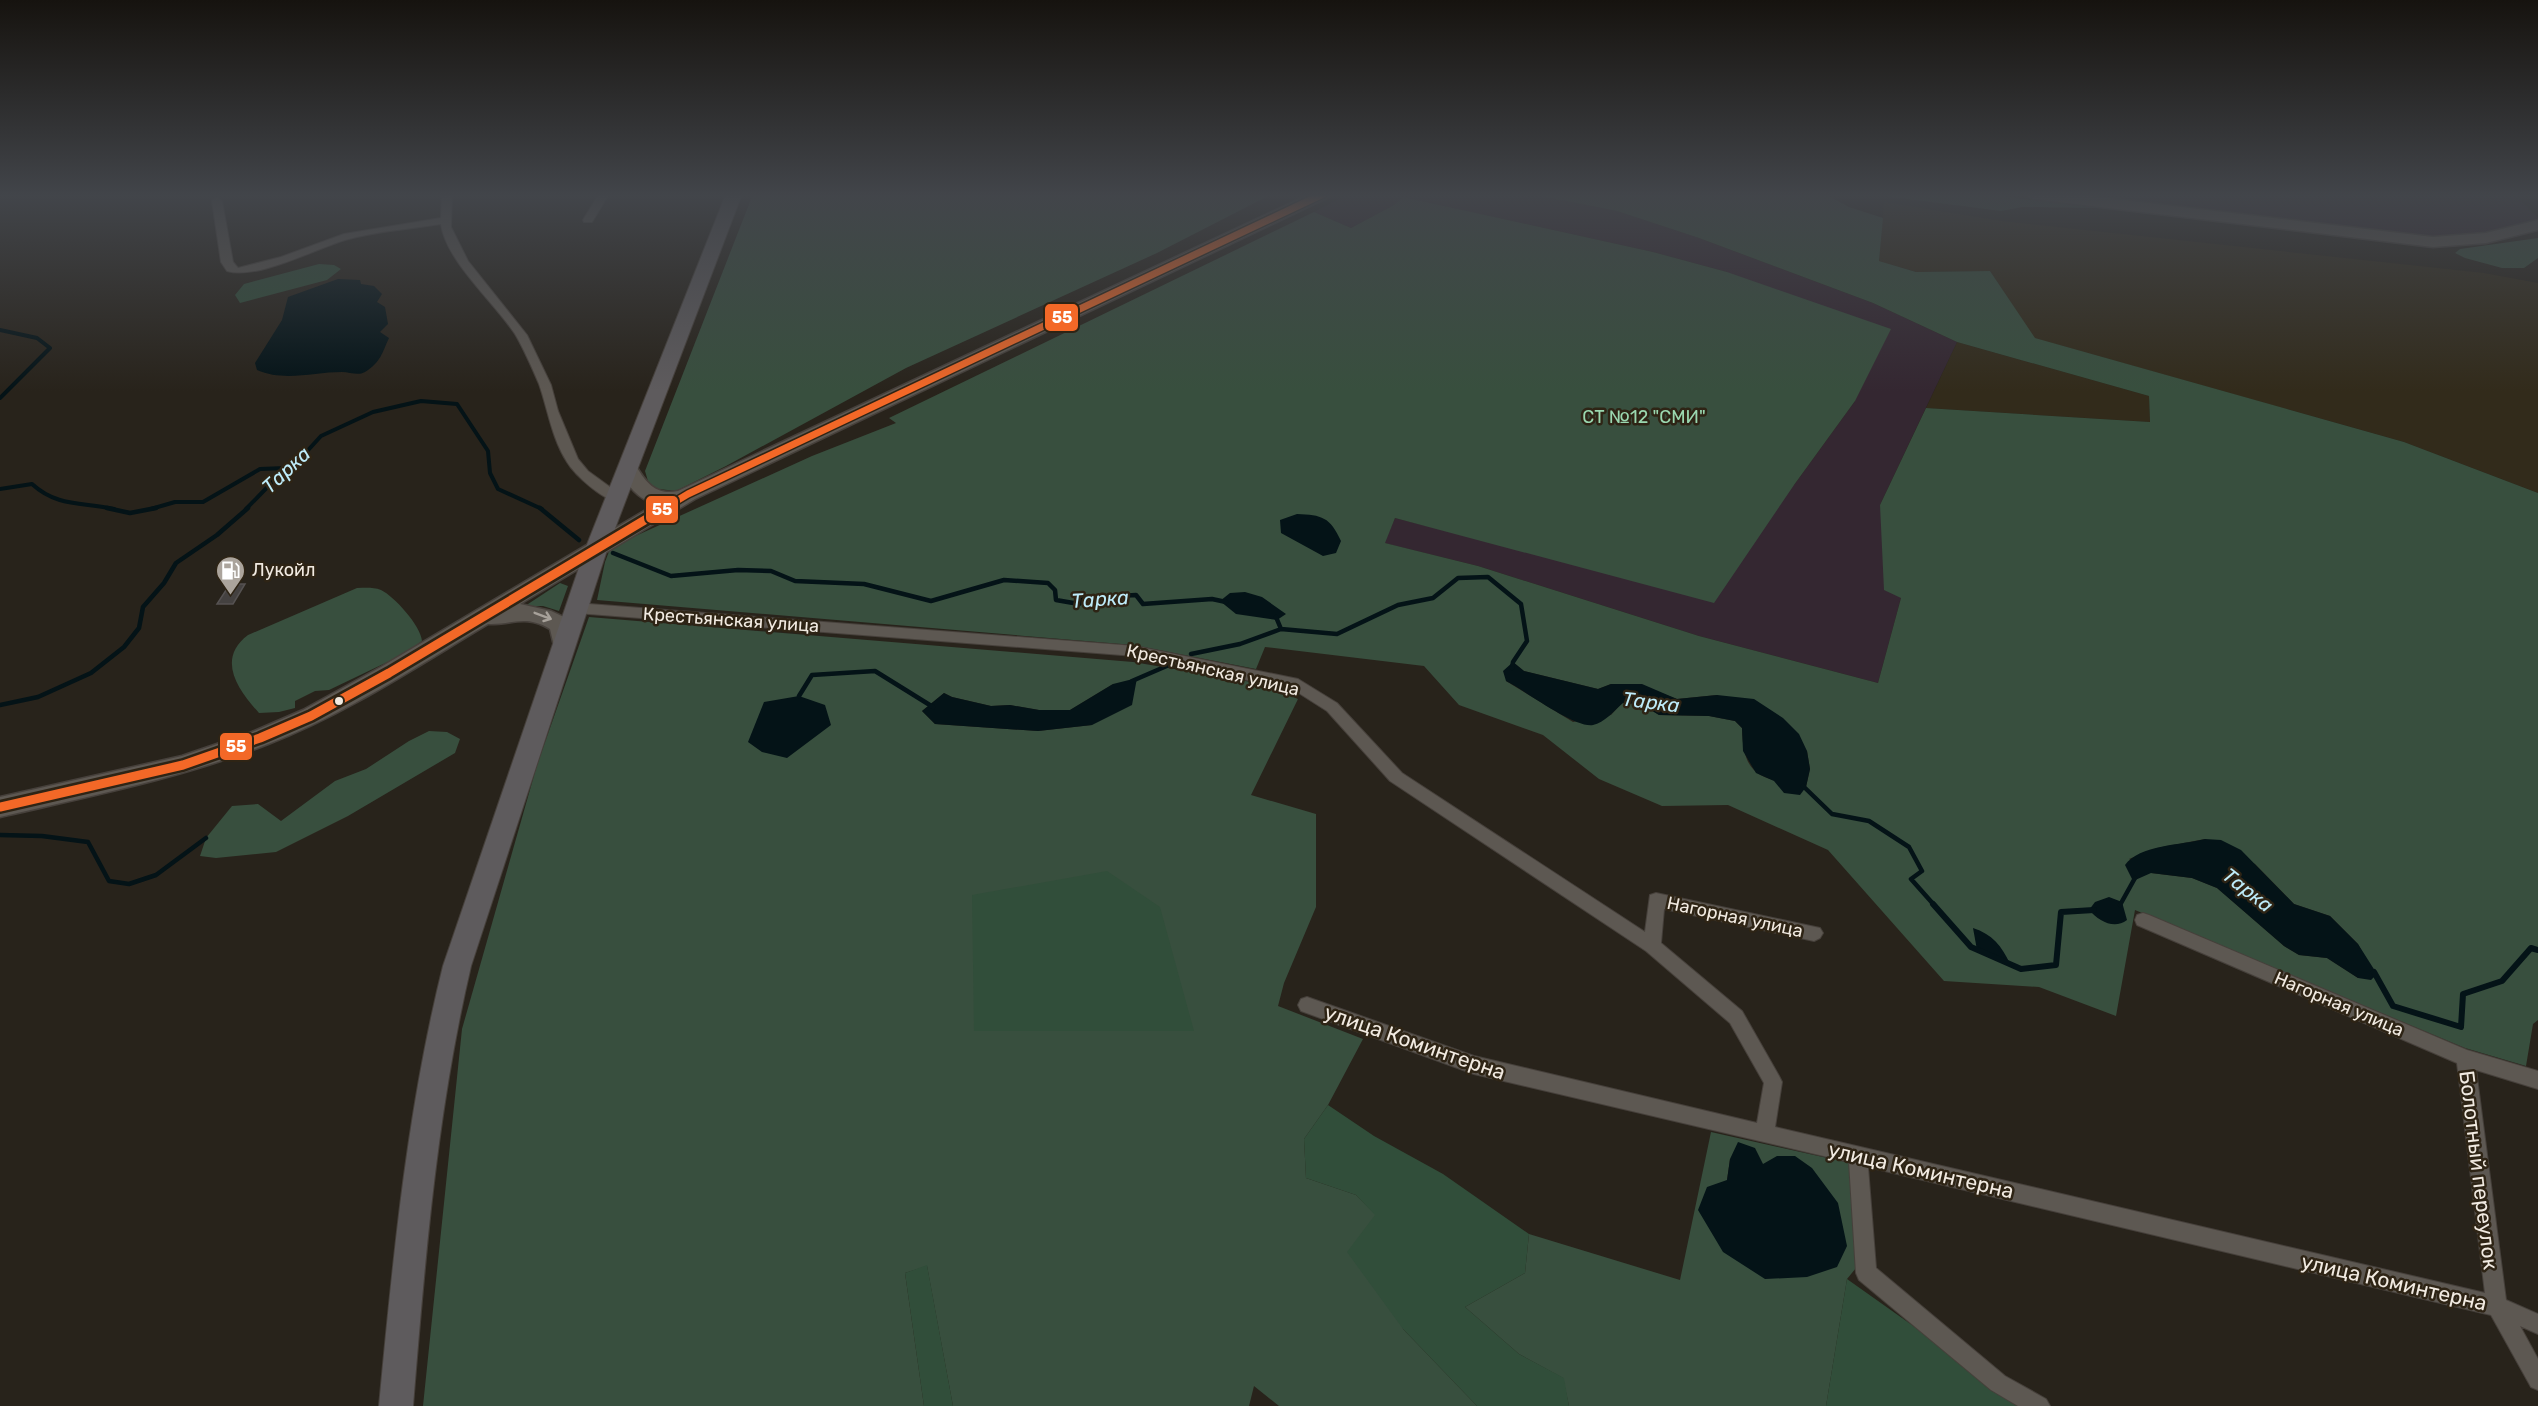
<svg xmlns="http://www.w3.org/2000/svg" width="2538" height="1406" font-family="Rubik,sans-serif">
<rect width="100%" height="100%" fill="#28231b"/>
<path fill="#322b1b" d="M 1884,202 L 2002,221 L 2484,273 L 2538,283 L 2538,493 L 2404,442 L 2034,338 L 1990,271 L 1916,272 L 1879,261 Z
M 1957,342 L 2149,396 L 2150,422 L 1926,408 Z"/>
<path fill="#342731" d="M 1348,194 L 1530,194 L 1617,211 L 1699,238 L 1873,303 L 1957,342 L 1880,505 L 1901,598 L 1878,683 L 1699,636 L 1478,566 L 1384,543 L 1395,518 L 1498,544 L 1794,485 L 1855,401 L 1727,272 L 1653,252 L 1403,197 L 1394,205 L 1351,228 L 1314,212 Z
M 2061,194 L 2514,194 L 2538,218 L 2496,233 L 2434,239 Z"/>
<path fill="#384f3e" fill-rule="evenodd" d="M 753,194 L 1272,194 L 1157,253 L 906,368 L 726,466 L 676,491 L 650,488 L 645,471 Z
M 1530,194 L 1825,194 L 1849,207 L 1883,218 L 1879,261 L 1916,272 L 1990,271 L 2035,338 L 2404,442 L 2538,493 L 2538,1020 L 2533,1024 L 2526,1066 L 2465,1048 L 2135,910 L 2116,1016 L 2039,987 L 1944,981 L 1828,850 L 1728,805 L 1662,806 L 1599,779 L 1543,735 L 1459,705 L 1424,666 L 1265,647 L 1256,669 L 1133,645 L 597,600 L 605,562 L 610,549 L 631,538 L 812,456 L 896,423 L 889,418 L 1314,212 L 1351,228 L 1394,205 L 1403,197 L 1653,252 L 1727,272 L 1891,329 L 1855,401 L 1794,485 L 1714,603 L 1395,518 L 1385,543 L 1478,566 L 1699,636 L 1878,683 L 1901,598 L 1884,590 L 1880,505 L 1926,408 L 2150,422 L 2149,396 L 1957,342 L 1873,303 L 1699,238 L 1617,211 ZM 1513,662 L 1524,671 L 1598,689 L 1611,684 L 1661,693 L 1677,699 L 1717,695 L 1807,751 L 1810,769 L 1806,787 C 1762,778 1743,779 1742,728 L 1735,721 L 1709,716 L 1659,715 L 1641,704 L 1622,703 L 1611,715 L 1573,722 L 1506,681 ZM 2205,839 L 2255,864 L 2294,904 L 2330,916 L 2358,944 L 2365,957 L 2358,978 L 2327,958 L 2299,955 L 2284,946 L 2217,888 L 2192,878 L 2151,873 L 2129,859 L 2157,848 Z
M 1869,194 L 1984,194 L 2098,208 L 2023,207 L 2001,211 Z
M 2538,238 L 2538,258 L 2524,268 L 2502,268 L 2465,258 L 2455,253 L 2460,249 Z
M 560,583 L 568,586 L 559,611 L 543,606 L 525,606 Z
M 357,588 C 365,588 373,587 381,590 C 394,596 421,626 422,641 L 402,655 L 329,690 L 315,691 L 295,701 L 295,708 L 279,712 L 259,713 C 238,690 216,659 248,635 Z
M 589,617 L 1133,662 L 1263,684 L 1298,699 L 1251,795 L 1316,814 L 1316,907 L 1284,983 L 1278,1006 L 1363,1039 L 1328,1105 L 1304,1139 L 1306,1178 L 1356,1195 L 1376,1215 L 1403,1329 L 1477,1406 L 1279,1406 L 1254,1386 L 1249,1406 L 953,1406 L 927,1266 L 905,1273 L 924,1406 L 423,1406 L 462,1029 L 537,765 ZM 1113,684 L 1092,725 L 1038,731 L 935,724 L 922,711 L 944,693 L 952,697 L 991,706 L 1010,705 L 1039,710 L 1070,710 Z
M 429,731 L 447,732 L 460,739 L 455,753 L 348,816 L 276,852 L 216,858 L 200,856 L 206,838 L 232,806 L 258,804 L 281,821 L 335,781 L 366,769 L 409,741 Z
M 1711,1132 L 1850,1163 L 1856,1268 L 1847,1279 L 1826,1406 L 1569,1406 L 1563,1378 L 1519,1354 L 1465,1307 L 1525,1273 L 1529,1234 L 1680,1280 ZM 1730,1159 L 1763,1164 L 1727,1180 Z"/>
<path fill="#314e3a" d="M 319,264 L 334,265 L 341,269 L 327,280 L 240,303 L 235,295 L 244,284 Z
M 1107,871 L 1160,907 L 1194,1031 L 974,1031 L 972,895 Z
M 1328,1105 L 1374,1136 L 1443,1174 L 1529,1234 L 1525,1273 L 1465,1307 L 1519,1354 L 1564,1378 L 1569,1406 L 1477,1406 L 1403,1329 L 1347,1252 L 1375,1215 L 1356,1195 L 1306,1178 L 1304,1139 Z
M 927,1265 L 953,1406 L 924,1406 L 905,1273 Z
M 1847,1279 L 2022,1403 L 2023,1406 L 1826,1406 Z"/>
<path fill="#041317" d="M 338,279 L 360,280 L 361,284 L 374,286 L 382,294 L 377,302 L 385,307 L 388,324 L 380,332 L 389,338 C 382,353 381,362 365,372 C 358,376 350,372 342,372 C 314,372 284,382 257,370 L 255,363 L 282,320 L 288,297 Z
M 1297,514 C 1322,515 1330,517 1341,541 L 1336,553 L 1323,556 L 1281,533 L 1280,520 Z
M 1245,592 L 1262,597 L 1286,614 L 1277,620 L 1236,614 L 1220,601 L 1230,593 Z
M 1513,662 L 1524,671 L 1598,689 L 1611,684 L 1642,684 L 1677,699 L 1717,695 L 1754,699 L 1783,718 L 1799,734 L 1807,751 L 1810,769 L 1806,787 L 1800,795 L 1784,793 L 1774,781 L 1756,773 L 1743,751 L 1742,728 L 1735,721 L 1709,716 L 1659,715 L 1641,704 L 1623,703 C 1615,710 1604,723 1593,725 C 1574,728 1526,691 1506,681 L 1503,671 Z
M 1137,678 L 1132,705 L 1092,725 L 1038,731 L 935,724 L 922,711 L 944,693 L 952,697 L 991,706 L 1010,705 L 1039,710 L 1070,710 L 1113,684 Z
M 799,696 L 825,705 L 831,725 L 787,758 L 762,752 L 748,742 L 764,702 Z
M 2205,839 L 2221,840 L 2241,850 L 2294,904 L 2330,916 L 2358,944 L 2377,974 L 2371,980 L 2358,978 L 2327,958 L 2299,955 L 2284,946 L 2217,888 L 2192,878 L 2151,873 L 2133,881 L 2125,865 C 2139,845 2182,845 2205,839 Z
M 2109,897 L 2122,902 L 2127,920 C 2114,930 2099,921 2089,910 L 2095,902 Z
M 1973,928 C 1992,934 2002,946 2010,964 L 1977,950 Z
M 1738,1142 L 1755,1148 L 1763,1164 L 1777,1156 L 1795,1156 L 1812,1168 L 1838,1203 L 1847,1246 L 1837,1267 L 1807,1277 L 1765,1279 L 1723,1252 L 1698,1210 L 1707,1187 L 1727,1180 L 1730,1159 Z"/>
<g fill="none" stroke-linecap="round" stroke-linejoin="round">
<path stroke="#041317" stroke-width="4" d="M 0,330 L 37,338 L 50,348 L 0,398
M 0,489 L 32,484 C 57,507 82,502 114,509
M 151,509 L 175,502 L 203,502 L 260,469 L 286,468
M 246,509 L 286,468 L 300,459 L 321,436 L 373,412 L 421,401 L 457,404 L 488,451 L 490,473 L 498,489 L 542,509"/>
<path stroke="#041317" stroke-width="4.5" d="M 107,508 L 130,513 L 156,508
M 540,508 L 579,540
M 613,553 L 671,576 L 738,570 L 771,571 L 795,581 L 864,584 L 931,601 L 1004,580 L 1048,583 L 1055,590 L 1056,600 L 1079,604 L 1084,598 L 1136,595 L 1143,604 L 1212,599 L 1226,602
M 1276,617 L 1281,629 L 1337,634 L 1398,605 L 1433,598 L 1458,578 L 1488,577 L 1521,604 L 1527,641 L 1513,662 L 1512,668
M 1191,654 L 1240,644 L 1281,629
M 1132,681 L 1169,665
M 799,696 L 812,675 L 875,671 L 933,707
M 0,705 L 38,697 L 91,673 L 124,647 L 139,628 L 143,607 L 164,583 L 176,563 L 217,535 L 248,508
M 1803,786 L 1832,814 L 1869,821 L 1909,847 L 1922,871 L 1911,879 L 1935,906
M 0,835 L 42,836 L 88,842 L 109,881 L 129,884 L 156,875 L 206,838
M 2120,905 L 2135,878"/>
<path stroke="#041317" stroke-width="6" d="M 1933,904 L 1971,947 L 2021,969 L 2056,965 L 2061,912 L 2094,910
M 2374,972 L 2393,1006 L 2461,1027 L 2463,994 L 2502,981 L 2531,948 L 2538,950"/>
</g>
<path fill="#444140" stroke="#565252" stroke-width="1.5" d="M 230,584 L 245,584 L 233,604 L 217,604 Z"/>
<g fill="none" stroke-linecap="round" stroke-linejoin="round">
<defs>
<path id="minor" d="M 442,194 L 452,194 L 451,227 L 468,261 L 527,335 L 551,385 L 558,411 L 578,459 L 588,471 L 621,495 L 623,498 L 621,501 C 607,505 574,474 567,462 C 552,439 548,410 539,384 C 532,368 524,349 515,334 C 494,302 446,261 441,224 C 410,229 376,231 345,240 C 315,249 257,280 227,271 L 221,262 L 212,201 L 213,199 L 217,198 L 222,201 L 233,262 L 238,268 L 281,257 L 344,234 L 441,218 Z
M 599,194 L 609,194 L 592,222 L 584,222 L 583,220 Z
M 576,603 L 1135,646 L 1298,679 L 1337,703 L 1402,773 L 1645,932 L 1650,895 L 1656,893 L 1820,928 L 1823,933 L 1820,938 L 1814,941 L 1664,909 L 1661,943 L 1742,1011 L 1779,1076 L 1782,1082 L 1775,1127 L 2485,1293 L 2457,1063 L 2137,925 L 2135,920 L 2137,915 L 2143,913 L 2149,915 L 2467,1050 L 2538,1071 L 2538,1089 L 2476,1070 L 2506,1300 L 2538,1314 L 2538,1334 L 2520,1326 L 2538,1359 L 2538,1390 L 2531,1387 L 2491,1315 L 1868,1167 L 1876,1268 L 2005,1376 L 2046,1399 L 2050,1406 L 2018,1406 L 1991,1390 L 1859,1280 L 1856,1273 L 1849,1162 L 1474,1074 L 1301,1011 L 1298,1005 L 1301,999 L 1307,997 L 1474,1056 L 1757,1123 L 1764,1083 L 1730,1023 L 1646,951 L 1390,781 L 1327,711 L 1294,690 L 1135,656 L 576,613 L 569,608 Z"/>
<path id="secondary" d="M 1310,194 L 1331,194 L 1329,197 L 695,499 L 520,604 L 551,611 L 568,619 L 574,644 L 571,650 L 563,652 L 555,650 L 550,629 C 525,614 512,625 488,624 C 416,667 346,714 268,744 C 182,778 90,796 0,817 L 0,797 L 182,756 L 252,732 L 303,710 L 381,667 L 656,504 C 637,499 628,485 618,469 L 621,464 L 628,462 L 635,464 C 645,482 656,496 678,491 Z
M 2025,194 L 2073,194 L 2433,237 L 2486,233 L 2538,220 L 2538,230 L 2486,243 L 2433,247 L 2033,199 Z"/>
<path id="primary" d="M 726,194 L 742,194 L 608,547 L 471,966 C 437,1111 425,1258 413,1406 L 379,1406 C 393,1258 407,1110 443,966 L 586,547 Z"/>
</defs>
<use href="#minor" stroke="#46403b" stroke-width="2"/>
<use href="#secondary" stroke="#46403b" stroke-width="3"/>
<use href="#primary" stroke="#46403b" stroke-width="2"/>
<use href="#minor" fill="#5d5852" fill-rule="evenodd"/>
<use href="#secondary" fill="#5d5852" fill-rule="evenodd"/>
<use href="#primary" fill="#5e5b5d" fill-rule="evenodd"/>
<defs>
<path id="bus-1-far1" d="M 663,509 L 688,494 L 1323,194"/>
<path id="bus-1" d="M 0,807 L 183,765 L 260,738 L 311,716 L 389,673 L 665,508"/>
</defs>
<use href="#bus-1-far1" stroke="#2e2415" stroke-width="10"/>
<use href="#bus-1" stroke="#2e2415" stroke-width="14"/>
<use href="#bus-1-far1" stroke="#f36827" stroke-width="7"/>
<use href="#bus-1" stroke="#f36827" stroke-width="9"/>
</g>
<defs><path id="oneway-shaft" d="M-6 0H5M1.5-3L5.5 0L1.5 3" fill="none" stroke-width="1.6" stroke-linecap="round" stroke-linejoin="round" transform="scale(1.5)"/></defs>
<use stroke="#a7a19a" href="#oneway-shaft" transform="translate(543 616) rotate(21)"/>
<linearGradient id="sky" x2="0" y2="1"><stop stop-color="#16130f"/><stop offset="0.5" stop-color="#42454a"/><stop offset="1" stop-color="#42454a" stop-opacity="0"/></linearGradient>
<rect width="2538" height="391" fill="url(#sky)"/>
<defs>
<symbol id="fuel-pin" viewBox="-11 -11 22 30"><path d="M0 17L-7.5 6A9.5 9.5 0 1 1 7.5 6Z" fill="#aba49c" stroke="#2e2415"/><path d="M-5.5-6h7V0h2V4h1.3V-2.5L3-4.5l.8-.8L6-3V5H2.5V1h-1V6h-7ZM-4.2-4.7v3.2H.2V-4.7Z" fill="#fff"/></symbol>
</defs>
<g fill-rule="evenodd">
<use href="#fuel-pin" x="214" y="554" width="33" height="45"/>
</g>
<circle fill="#f1eae1" stroke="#2e2415" stroke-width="2" cx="339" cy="701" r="5"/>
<g text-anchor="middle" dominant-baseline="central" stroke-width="5" stroke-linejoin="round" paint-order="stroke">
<g font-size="18" fill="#9ad7af" stroke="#2e2415">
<text x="1644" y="417">СТ №12 "СМИ"</text>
</g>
<g font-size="18" fill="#f1eae1" stroke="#2e2415" text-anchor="start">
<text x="252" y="570">Лукойл</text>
</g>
<g font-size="18" fill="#f1eae1" stroke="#2e2415">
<text transform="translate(731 620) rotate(4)">Крестьянская улица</text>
<text transform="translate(1213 670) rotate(13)">Крестьянская улица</text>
<text transform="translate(1735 917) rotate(12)">Нагорная улица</text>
<text transform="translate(2339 1004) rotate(23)">Нагорная улица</text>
</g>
<g font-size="20" font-style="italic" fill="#beecfa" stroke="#2e2415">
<text transform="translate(286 470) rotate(-43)">Тарка</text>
<text transform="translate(1100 599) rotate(-4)">Тарка</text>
<text transform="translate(1651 702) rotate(7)">Тарка</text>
<text transform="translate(2248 890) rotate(38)">Тарка</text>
</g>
<g font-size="21" fill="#f1eae1" stroke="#2e2415">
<text transform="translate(1415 1042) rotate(19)">улица Коминтерна</text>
<text transform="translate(1921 1170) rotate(13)">улица Коминтерна</text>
<text transform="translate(2479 1170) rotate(83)">Болотный переулок</text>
<text transform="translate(2394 1282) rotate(13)">улица Коминтерна</text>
</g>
</g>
<g stroke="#2e2415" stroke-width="2">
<rect x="1044" y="303" width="35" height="29" rx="6" fill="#f36827"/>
<rect x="645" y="495" width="34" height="29" rx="6" fill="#f36827"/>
<rect x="219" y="732" width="34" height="29" rx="6" fill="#f36827"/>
</g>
<g font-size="16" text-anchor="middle" font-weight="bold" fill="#fff">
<text x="1062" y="323">55</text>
<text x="662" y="515">55</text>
<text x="236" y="752">55</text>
</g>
</svg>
